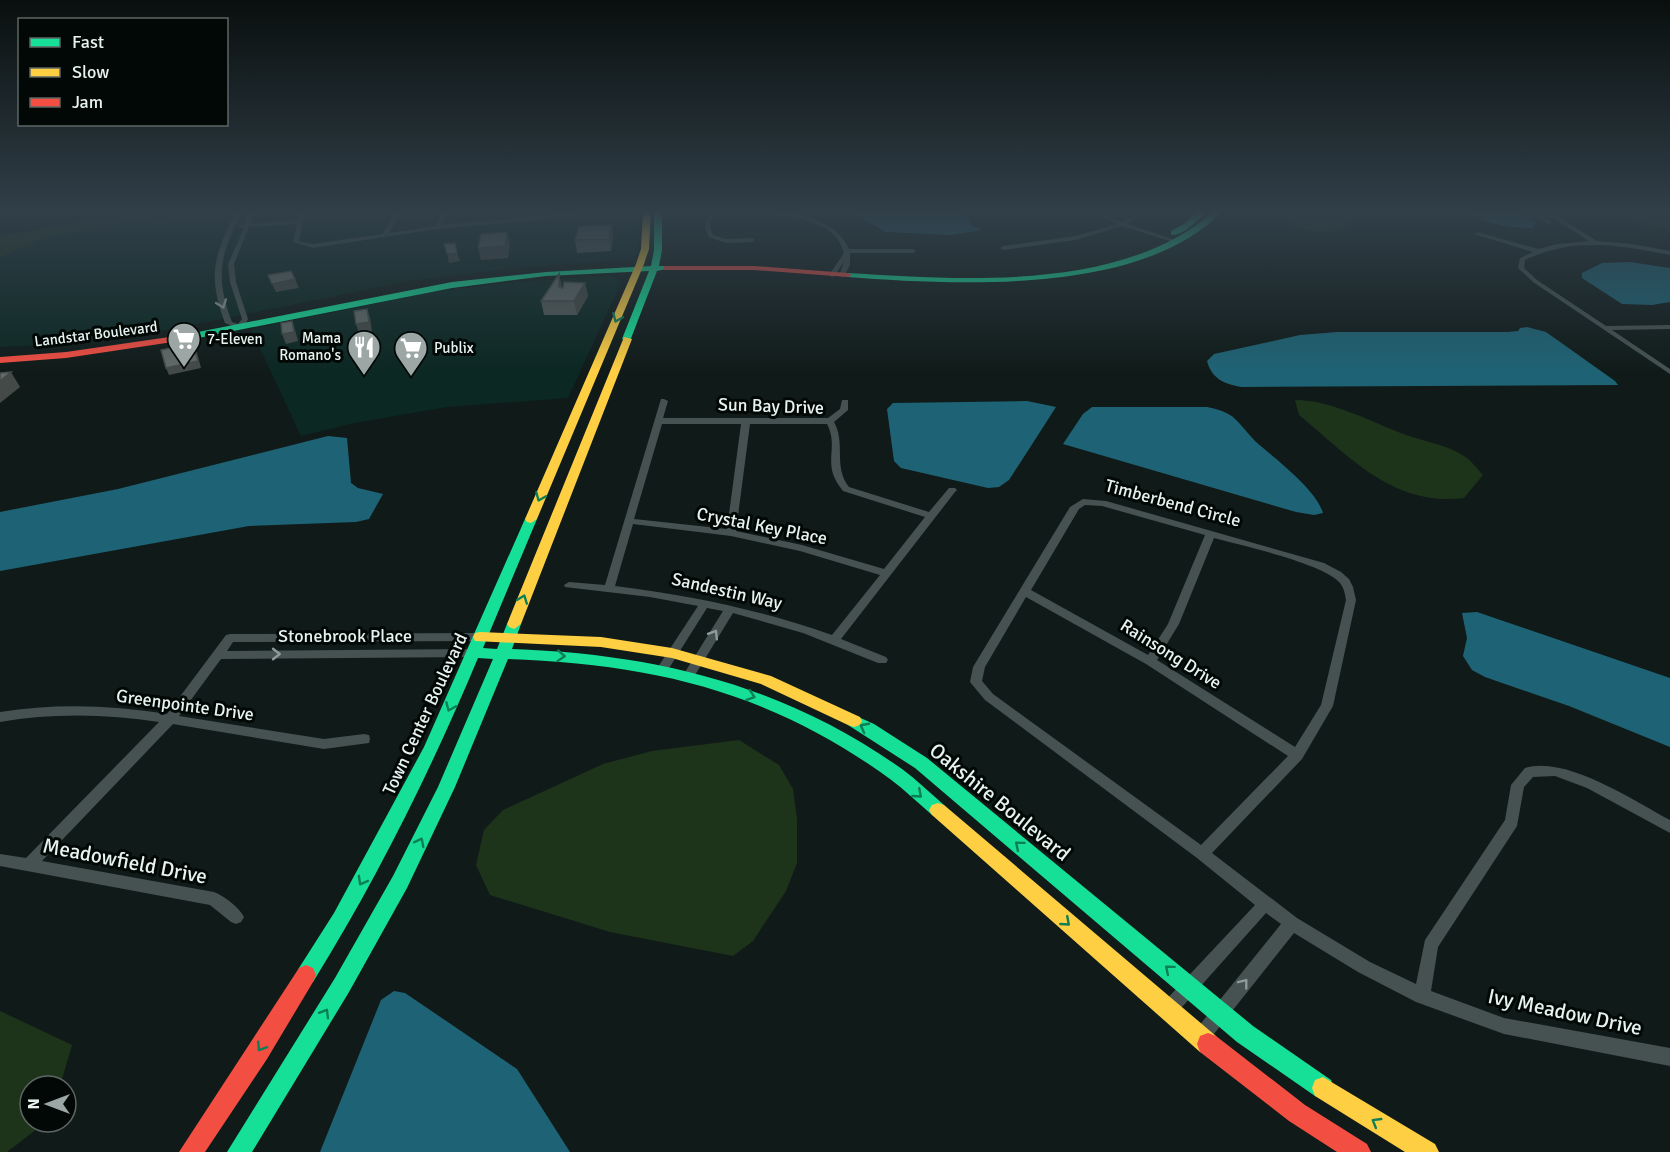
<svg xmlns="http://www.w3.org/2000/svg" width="1670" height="1152" font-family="Signika,sans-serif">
<rect width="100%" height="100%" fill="#101b19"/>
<path fill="#0c2823" d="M 200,211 L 641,211 L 638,253 L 634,258 L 628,260 L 524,267 L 410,281 L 142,335 L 80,343 L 0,347 L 0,239 L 155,217 L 159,220 Z
M 605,276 L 616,278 L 621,283 L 568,398 L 447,407 L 354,423 L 301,436 L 251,329 L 431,292 L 506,283 Z"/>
<path fill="#1e341a" d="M 115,211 L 159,211 L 162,213 L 147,219 L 45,238 L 0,257 L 0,237 L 87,220 Z
M 1296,211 L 1379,211 C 1372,212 1362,213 1356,217 C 1352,220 1352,225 1346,227 C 1327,235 1302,233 1286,220 C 1288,215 1291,212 1296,211 Z
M 1579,211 L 1670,211 L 1670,229 Z
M 1295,400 C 1332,400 1371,422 1406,435 C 1426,442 1449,445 1467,458 C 1473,463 1478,470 1483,475 L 1464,498 C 1393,507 1349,456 1299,415 Z
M 739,740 L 779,765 L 793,789 L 797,819 L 797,863 L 786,891 L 753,941 L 733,956 L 610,932 L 490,895 L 476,865 L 484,830 L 503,810 L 603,764 L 652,751 Z
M 0,1011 L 72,1045 L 60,1086 L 30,1086 L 30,1122 L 46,1122 L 7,1152 L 0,1152 Z"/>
<path fill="#1e6375" d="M 864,211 L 957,212 L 965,216 L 971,225 L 982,230 L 951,235 L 885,232 L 855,213 Z
M 1468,211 L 1515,211 L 1536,223 L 1532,228 C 1518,229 1476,223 1468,211 Z
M 1630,262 L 1670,268 L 1670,302 L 1652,305 L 1622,304 L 1582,278 L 1582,273 L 1602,263 Z
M 1527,327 L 1546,332 L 1615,381 L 1618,385 L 1242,387 C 1224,384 1212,379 1207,361 L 1214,354 L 1300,335 L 1337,332 L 1508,332 L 1518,331 L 1520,328 Z
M 1027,401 L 1056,407 L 1009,480 L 999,487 L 988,488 L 901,468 L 894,461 L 887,409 L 893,403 Z
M 1092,407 L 1207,407 C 1216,409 1225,411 1233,417 C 1241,424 1248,434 1255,441 C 1274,458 1316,489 1323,513 L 1314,515 L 1296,512 L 1063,444 L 1083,414 Z
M 328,436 L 347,438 L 351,483 L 358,488 L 383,494 L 369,519 L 356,522 L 249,526 L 0,571 L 0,512 L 118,489 Z
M 1477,612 L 1670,678 L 1670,747 L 1569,706 L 1485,677 L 1472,670 L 1463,656 L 1467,638 L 1462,613 Z
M 394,991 L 405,993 L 517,1069 L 570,1152 L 320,1152 L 381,1000 Z"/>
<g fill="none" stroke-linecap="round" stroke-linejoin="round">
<path fill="#455251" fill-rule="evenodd" d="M 236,211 L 242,211 C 221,255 214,274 232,322 L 238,324 L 242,319 L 230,282 L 228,264 L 244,228 L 238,226 L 245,224 L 247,211 L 253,211 L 251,224 L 297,220 L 299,211 L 305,211 L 299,241 L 313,244 L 382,234 L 396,211 L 402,211 L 389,233 L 435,226 L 443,211 L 449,211 L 441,225 L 587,211 L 570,217 L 437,229 L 313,248 L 293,242 L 297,224 L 249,227 L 234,264 L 236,282 L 248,319 L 243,329 L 240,329 L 225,323 C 207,274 214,256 236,211 Z
M 713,211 C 754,211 829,204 849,249 L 913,249 L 916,251 L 913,253 L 850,253 L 850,265 L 844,277 L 839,276 L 844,262 L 834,276 L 832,277 L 829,275 L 844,253 C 832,207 754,216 718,213 C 709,218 709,226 713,235 L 726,239 L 752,238 L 755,240 L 752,242 L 726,243 L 709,237 L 705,228 L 705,221 Z
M 1012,211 L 1018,211 L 1016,217 L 1013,219 L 1010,217 Z
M 1088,211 L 1095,211 L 1122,222 L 1141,211 L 1147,211 L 1127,224 L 1181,242 L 1176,243 L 1122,226 L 1076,240 L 1003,250 L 1000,248 L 1003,246 L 1076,236 L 1117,224 Z
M 1530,211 L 1536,211 L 1553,223 L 1548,224 Z
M 1542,211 L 1549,211 L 1597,241 L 1633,244 L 1670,251 L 1670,255 C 1619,245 1573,237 1525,260 L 1524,268 L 1537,280 L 1606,326 L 1670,325 L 1670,329 L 1612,330 L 1670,369 L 1670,374 L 1533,282 L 1518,268 L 1520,258 L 1533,252 L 1474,234 L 1477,232 L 1538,249 L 1557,244 L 1589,241 Z
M 661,399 L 664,399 L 668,401 L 663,418 L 828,418 L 840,409 L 842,400 L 848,400 L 848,410 L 834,422 C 846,443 833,467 849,487 L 929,512 L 949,488 L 955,488 L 957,490 L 955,492 L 841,639 L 886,657 L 888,660 L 886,663 L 878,663 L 803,633 L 733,613 L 692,680 L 684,680 L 682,677 L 723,611 L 707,608 L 666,673 L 658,673 L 656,670 L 698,606 L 650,597 L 565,587 L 564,585 L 569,582 L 605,585 ZM 662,424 L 741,424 L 727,529 L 634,519 ZM 750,424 L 827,424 C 840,449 820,464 843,491 L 925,517 L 884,569 L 802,545 L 736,531 ZM 633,524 L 731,536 L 800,551 L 880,575 L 832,635 C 761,610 689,595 615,586 Z
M 1083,499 L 1106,501 L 1324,563 L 1341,572 L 1349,579 L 1353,587 L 1356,600 L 1333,706 L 1302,759 L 1212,853 L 1297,918 L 1370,962 L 1416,984 L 1425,940 L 1505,820 L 1511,785 L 1525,768 C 1566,755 1634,801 1670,820 L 1670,833 L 1587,788 L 1555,776 L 1533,777 L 1524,787 L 1517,826 L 1438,947 L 1431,991 L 1504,1018 L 1670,1048 L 1670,1066 L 1504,1034 L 1416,1002 L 1358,972 L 1294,933 L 1206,1044 L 1200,1046 L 1194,1044 L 1192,1038 L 1194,1032 L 1281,924 L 1266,913 L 1174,1016 L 1168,1018 L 1162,1016 L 1160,1010 L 1162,1004 L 1255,905 L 1197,858 L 985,700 L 970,682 L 973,667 L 1070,507 ZM 1085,505 L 1102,506 L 1205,535 L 1168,624 L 1148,655 L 1031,590 L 1079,509 ZM 1214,538 C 1240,545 1325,564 1340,583 C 1344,588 1345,594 1346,600 L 1321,705 L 1295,747 L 1157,660 L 1179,624 ZM 1026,597 L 1146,664 L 1288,756 L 1201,845 L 993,694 L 982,681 L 985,667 Z
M 480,633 L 484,634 L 486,637 L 484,640 L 480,641 L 233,642 L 227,651 L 473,649 L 477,650 L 479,653 L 477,656 L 473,657 L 221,659 L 179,716 L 324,739 L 364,734 L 369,735 L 370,739 L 369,743 L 324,749 L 173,724 L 42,861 L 214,892 C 224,896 239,907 244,917 L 241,922 L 236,924 L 231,922 L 210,905 L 0,866 L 0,854 L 26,858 L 159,722 C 107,714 52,713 0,722 L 0,712 C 55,703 112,705 167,714 L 226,635 L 230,634 Z"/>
<path fill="#16e098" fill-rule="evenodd" d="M 654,211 L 662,211 L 662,250 L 659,266 L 667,266 L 671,268 L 657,271 L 630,341 L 622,339 L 649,271 L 546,276 L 452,288 L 183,341 L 178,338 L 183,335 L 452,282 L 546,272 L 651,266 L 654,250 Z
M 1198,211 L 1206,211 C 1197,221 1185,235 1171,235 L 1171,231 L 1184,224 Z
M 1214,211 L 1222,211 C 1143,296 954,285 848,277 L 844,275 L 848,273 C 961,280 1124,292 1214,211 Z
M 531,515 L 537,519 L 483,648 L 497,649 L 507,624 L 514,619 L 521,624 L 512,649 C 656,654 783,685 902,769 C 917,780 930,793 944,805 L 947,810 L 944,815 L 938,817 L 932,815 C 918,803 905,790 890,779 C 771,692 653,664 508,659 L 455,787 L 407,888 L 349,992 L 252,1152 L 227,1152 L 335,978 L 393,876 L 438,787 L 493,659 L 478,658 C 431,770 377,879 313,982 L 306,985 L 299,982 L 296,975 L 299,968 L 334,913 L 424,747 L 525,519 Z
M 854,715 L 874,724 L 927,758 L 1253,1026 L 1331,1080 L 1334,1088 L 1331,1096 L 1323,1099 L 1315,1096 L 1237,1042 L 915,768 L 848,725 L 846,721 L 848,717 Z"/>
<path fill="#ffcf43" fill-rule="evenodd" d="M 643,211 L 651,211 L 649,249 L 644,264 L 537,519 L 531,523 L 527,522 L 525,519 L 636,264 L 641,249 Z
M 624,337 L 632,339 L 521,624 L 514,629 L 509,627 L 507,624 Z
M 480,632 L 601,637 L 672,648 L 771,676 L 860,717 L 862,721 L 860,725 L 854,727 L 848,725 L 761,684 L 672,658 L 601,647 L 475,641 L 473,637 L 475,633 Z
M 938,803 L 944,805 L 1216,1036 L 1219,1044 L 1216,1052 L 1208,1055 L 1200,1052 L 932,815 L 929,810 L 932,805 Z
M 1323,1077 L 1435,1144 L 1439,1152 L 1405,1152 L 1315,1096 L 1312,1088 L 1315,1080 Z"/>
<path fill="#f24e42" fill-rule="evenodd" d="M 664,266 L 754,266 L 848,273 L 852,275 L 848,277 L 754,270 L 664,270 Z
M 183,335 L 188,338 L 186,340 L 66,358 L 0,363 L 0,357 L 66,352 Z
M 306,965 L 313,968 L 316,975 L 313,982 L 267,1059 L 205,1152 L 179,1152 L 299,968 Z
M 1208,1033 L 1216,1036 L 1305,1105 L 1367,1144 L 1371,1152 L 1337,1152 L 1289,1121 L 1200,1052 L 1197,1044 L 1200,1036 Z"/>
</g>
<path fill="#535b59" d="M 612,225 L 613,237 L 611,251 L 577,253 L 575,240 Z
M 585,283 L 588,296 L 577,315 L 544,315 L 541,301 L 562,288 Z"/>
<path fill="#444a48" d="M 612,225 L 613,237 L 611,251 L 609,239 Z
M 507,232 L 510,244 L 508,258 L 481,260 L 478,248 Z
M 457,253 L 460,261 L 449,263 L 447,254 Z
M 559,274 L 562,287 L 561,300 L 559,287 Z
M 295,279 L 299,288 L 276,292 L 272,284 Z
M 585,283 L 588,296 L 577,315 L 574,301 Z
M 367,309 L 370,318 L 372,331 L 359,333 L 356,324 Z
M 292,321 L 295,330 L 298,341 L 286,344 L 282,334 Z
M 193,343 L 196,349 L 201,368 L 169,375 L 166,368 Z
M 11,372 L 20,387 L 0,403 L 0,381 Z"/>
<path fill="#616a67" stroke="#444a48" stroke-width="1.5" d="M 612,225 L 609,239 L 575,240 L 579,226 Z
M 507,232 L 505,246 L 478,248 L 481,234 Z
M 455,243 L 457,253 L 447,254 L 444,244 Z
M 291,271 L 295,279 L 272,284 L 268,275 Z
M 559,274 L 559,287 L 563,288 L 564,282 L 585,283 L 574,301 L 541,301 Z
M 367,309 L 369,322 L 356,324 L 354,311 Z
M 292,321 L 294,332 L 282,334 L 281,323 Z
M 193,343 L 198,361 L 166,368 L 161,350 Z
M 11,372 L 0,381 L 0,373 Z"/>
<defs><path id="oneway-chevron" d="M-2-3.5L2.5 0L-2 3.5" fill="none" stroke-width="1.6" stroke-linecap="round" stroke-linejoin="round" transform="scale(1.5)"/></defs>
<g stroke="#8e9a99">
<use href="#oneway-chevron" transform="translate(222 304) rotate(70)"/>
<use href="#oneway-chevron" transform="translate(714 634) rotate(-58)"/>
<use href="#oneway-chevron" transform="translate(276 654)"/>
<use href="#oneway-chevron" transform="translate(1244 983) rotate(-52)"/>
</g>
<g stroke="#0d7f56">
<use href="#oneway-chevron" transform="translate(617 318) rotate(113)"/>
<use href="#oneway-chevron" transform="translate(540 497) rotate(113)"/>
<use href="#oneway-chevron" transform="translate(523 599) rotate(-69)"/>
<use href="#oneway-chevron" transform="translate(561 656) rotate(4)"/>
<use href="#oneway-chevron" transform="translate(751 696) rotate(19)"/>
<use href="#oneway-chevron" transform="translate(450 707) rotate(113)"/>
<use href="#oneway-chevron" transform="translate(864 727) rotate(-152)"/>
<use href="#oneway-chevron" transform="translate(918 794) rotate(41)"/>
<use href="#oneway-chevron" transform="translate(420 842) rotate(-63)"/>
<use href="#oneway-chevron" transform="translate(1019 845) rotate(-140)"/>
<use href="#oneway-chevron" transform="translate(362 881) rotate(119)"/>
<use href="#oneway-chevron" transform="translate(1066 922) rotate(41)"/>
<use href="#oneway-chevron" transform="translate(1169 969) rotate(-140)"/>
<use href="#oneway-chevron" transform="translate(325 1013) rotate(-59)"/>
<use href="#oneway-chevron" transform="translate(261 1047) rotate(122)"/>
<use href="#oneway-chevron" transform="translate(1376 1122) rotate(-149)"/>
</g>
<linearGradient id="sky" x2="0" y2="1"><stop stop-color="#090f0e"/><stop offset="0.57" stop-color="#313f49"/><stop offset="1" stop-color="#313f49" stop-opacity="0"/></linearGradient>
<rect width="1670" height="372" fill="url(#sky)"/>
<defs>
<symbol id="supermarket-pin" viewBox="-11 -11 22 30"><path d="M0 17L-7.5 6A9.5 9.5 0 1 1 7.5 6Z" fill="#9ca7a5" stroke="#020806"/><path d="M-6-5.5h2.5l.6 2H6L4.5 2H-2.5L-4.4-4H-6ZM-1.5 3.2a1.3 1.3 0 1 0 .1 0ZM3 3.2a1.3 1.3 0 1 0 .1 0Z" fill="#fff"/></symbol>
<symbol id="restaurant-pin" viewBox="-11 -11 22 30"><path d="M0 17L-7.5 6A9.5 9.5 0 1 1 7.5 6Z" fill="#9ca7a5" stroke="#020806"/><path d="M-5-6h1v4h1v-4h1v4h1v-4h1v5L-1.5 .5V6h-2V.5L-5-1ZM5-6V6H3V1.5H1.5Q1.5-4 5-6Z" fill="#fff"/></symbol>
</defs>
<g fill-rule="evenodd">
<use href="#supermarket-pin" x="165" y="320" width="38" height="52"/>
<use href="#restaurant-pin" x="345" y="328" width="38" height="52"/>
<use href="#supermarket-pin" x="392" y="329" width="38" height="52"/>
</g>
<g text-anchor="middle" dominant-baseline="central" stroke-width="6" stroke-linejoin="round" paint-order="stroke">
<g font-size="15" fill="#e7f3f0" stroke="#020806">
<text transform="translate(96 334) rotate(-7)">Landstar Boulevard</text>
</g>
<g font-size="15" fill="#e7f3f0" stroke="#020806" text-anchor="start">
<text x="341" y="338" text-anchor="end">Mama<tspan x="341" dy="17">Romano's</tspan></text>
<text x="207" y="339">7-Eleven</text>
<text x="434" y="348">Publix</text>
</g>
<g font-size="18" fill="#e7f3f0" stroke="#020806">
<text transform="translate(771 406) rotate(2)">Sun Bay Drive</text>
<text transform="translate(1173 503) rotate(15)">Timberbend Circle</text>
<text transform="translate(762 526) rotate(11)">Crystal Key Place</text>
<text transform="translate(727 591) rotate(13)">Sandestin Way</text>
<text x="345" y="636">Stonebrook Place</text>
<text transform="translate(1171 654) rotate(32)">Rainsong Drive</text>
<text transform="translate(185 705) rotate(8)">Greenpointe Drive</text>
<text transform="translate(425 714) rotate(-65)">Town Center Boulevard</text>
</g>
<g font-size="21" fill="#e7f3f0" stroke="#020806">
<text transform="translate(1000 802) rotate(39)">Oakshire Boulevard</text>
<text transform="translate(125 861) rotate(11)">Meadowfield Drive</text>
<text transform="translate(1565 1012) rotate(12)">Ivy Meadow Drive</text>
</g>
</g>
<rect x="18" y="18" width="210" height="108" fill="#020806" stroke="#5e6664" stroke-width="1.5"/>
<rect x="30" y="38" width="30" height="9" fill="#16e098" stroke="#5e6664" stroke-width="1.5"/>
<text x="72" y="48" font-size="18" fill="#e7f3f0">Fast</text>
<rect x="30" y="68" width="30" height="9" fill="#ffcf43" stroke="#5e6664" stroke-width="1.5"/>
<text x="72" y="78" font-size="18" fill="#e7f3f0">Slow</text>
<rect x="30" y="98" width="30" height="9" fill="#f24e42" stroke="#5e6664" stroke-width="1.5"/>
<text x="72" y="108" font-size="18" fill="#e7f3f0">Jam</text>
<g transform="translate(48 1104) rotate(270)"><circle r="28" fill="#020806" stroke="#5e6664" stroke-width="1.5"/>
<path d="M0-4.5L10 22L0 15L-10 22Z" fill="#9ca7a5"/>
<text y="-9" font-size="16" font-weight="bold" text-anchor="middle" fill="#e7f3f0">N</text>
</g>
</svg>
